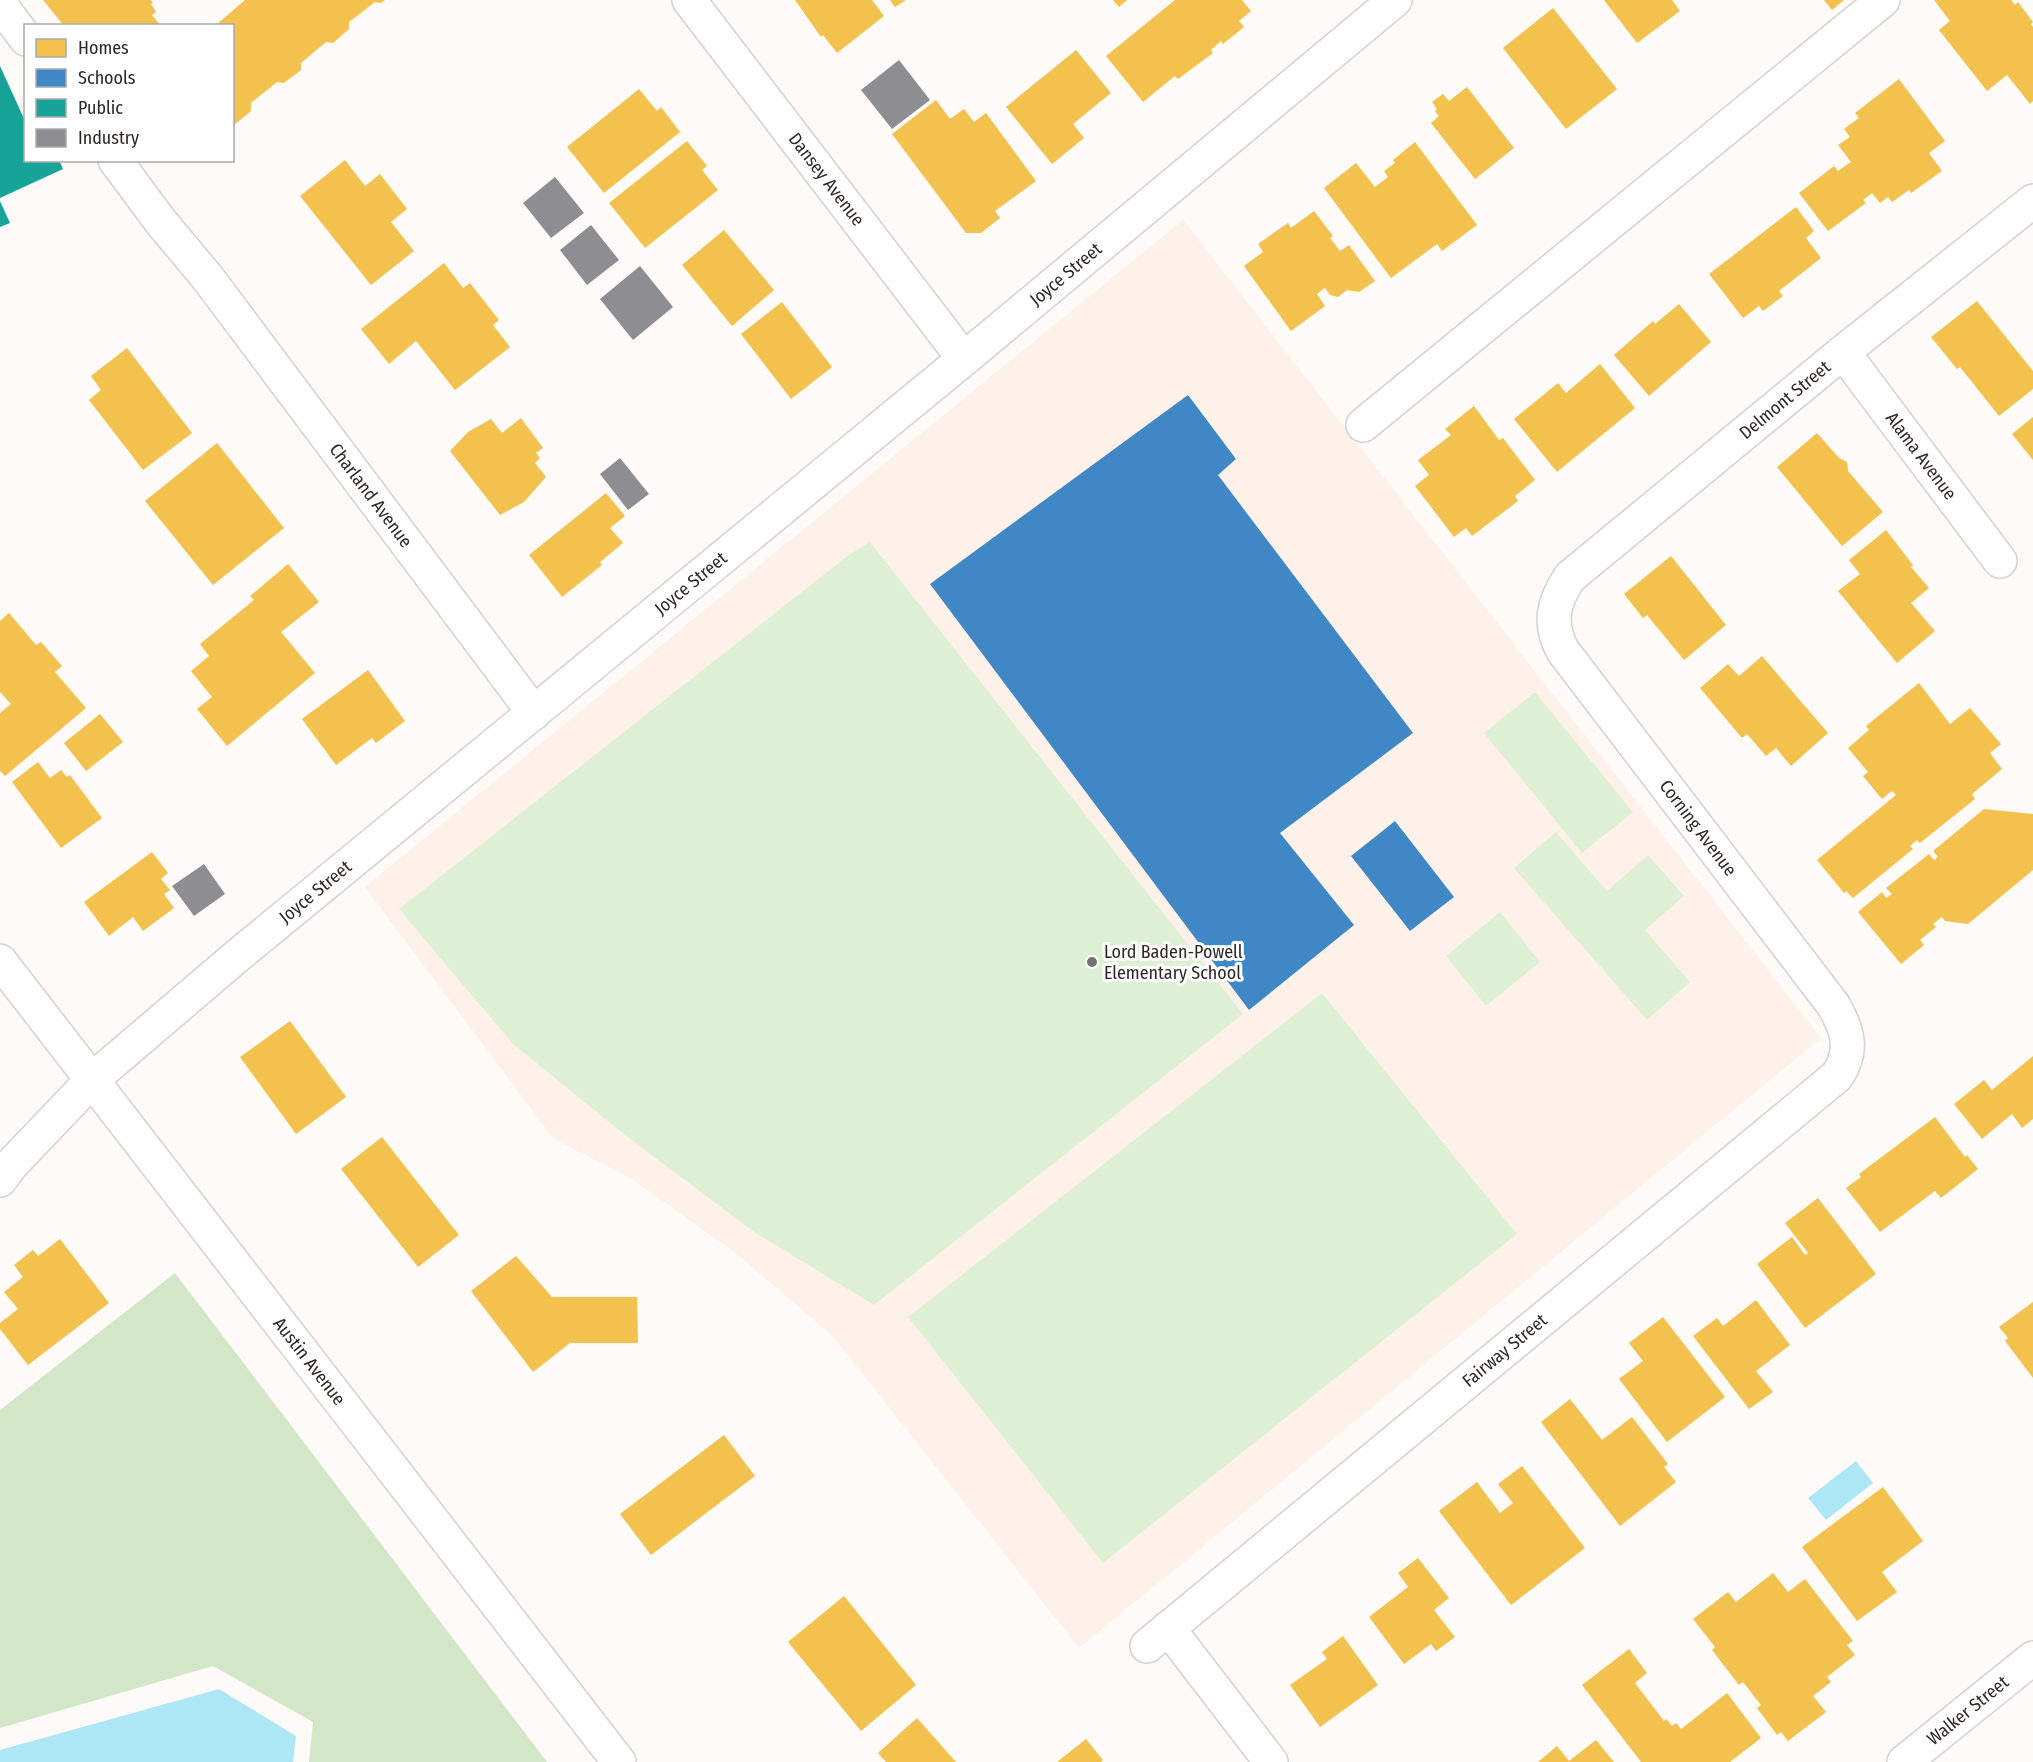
<svg xmlns="http://www.w3.org/2000/svg" width="2033" height="1762" font-family="'Fira Sans Condensed',sans-serif">
<rect width="100%" height="100%" fill="#fdfaf8"/>
<path fill="#fef1e9" d="M 1183,220 L 1821,1038 L 1079,1648 L 832,1335 L 733,1251 L 632,1179 L 553,1138 L 365,887 Z"/>
<path fill="#def0d4" d="M 870,542 L 1243,1014 L 874,1305 L 754,1232 L 625,1135 L 513,1044 L 399,909 L 850,554 Z
M 1535,692 L 1633,812 L 1582,853 L 1484,733 Z
M 1556,832 L 1607,891 L 1648,855 L 1684,896 L 1645,930 L 1690,982 L 1647,1020 L 1514,868 Z
M 1500,912 L 1540,962 L 1486,1006 L 1446,956 Z
M 1322,993 L 1517,1234 L 1103,1563 L 908,1317 Z"/>
<path fill="#d2e7c8" d="M 175,1273 L 547,1762 L 309,1762 L 313,1722 L 213,1666 L 0,1728 L 0,1410 Z"/>
<path fill="#ade6f5" d="M 1856,1461 L 1873,1483 L 1826,1520 L 1808,1498 Z
M 219,1689 L 296,1736 L 293,1762 L 0,1762 L 0,1750 Z"/>
<path fill="#f2c14e" d="M 43,0 L 151,0 L 153,3 L 151,4 L 156,12 L 152,15 L 161,26 L 64,26 Z
M 245,0 L 385,0 L 381,3 L 375,2 L 349,22 L 349,29 L 333,43 L 326,42 L 301,63 L 301,70 L 284,83 L 277,82 L 251,103 L 251,111 L 234,125 L 232,26 L 215,26 Z
M 795,0 L 872,0 L 884,16 L 837,53 L 823,35 L 821,37 Z
M 890,0 L 906,0 L 895,7 Z
M 1113,0 L 1127,0 L 1119,7 Z
M 1175,0 L 1242,0 L 1251,11 L 1239,21 L 1244,27 L 1223,44 L 1221,41 L 1211,50 L 1213,53 L 1178,79 L 1175,76 L 1143,102 L 1106,56 Z
M 1604,0 L 1672,0 L 1680,11 L 1637,43 Z
M 1824,0 L 1844,0 L 1832,10 Z
M 1934,0 L 2011,0 L 2015,5 L 2018,2 L 2033,22 L 2031,24 L 2033,27 L 2033,101 L 2030,104 L 2007,75 L 1987,91 L 1939,30 L 1950,21 Z
M 1553,8 L 1617,89 L 1566,129 L 1503,48 Z
M 1076,50 L 1111,93 L 1073,124 L 1084,138 L 1052,164 L 1006,107 Z
M 1899,79 L 1945,141 L 1929,153 L 1942,171 L 1911,193 L 1909,190 L 1892,202 L 1888,197 L 1880,203 L 1872,193 L 1863,200 L 1866,203 L 1828,231 L 1799,193 L 1834,166 L 1838,171 L 1851,162 L 1838,145 L 1850,137 L 1844,129 L 1859,118 L 1855,113 Z
M 1467,87 L 1514,148 L 1475,179 L 1431,123 L 1439,116 L 1435,111 L 1437,109 L 1432,102 L 1443,94 L 1449,101 Z
M 639,89 L 657,111 L 661,107 L 680,132 L 604,193 L 567,147 Z
M 936,100 L 950,119 L 964,109 L 974,122 L 986,113 L 1036,181 L 995,211 L 1000,218 L 981,233 L 966,233 L 892,134 Z
M 687,141 L 707,166 L 702,170 L 718,190 L 645,248 L 609,203 Z
M 1415,142 L 1477,225 L 1442,251 L 1437,244 L 1391,278 L 1324,188 L 1356,163 L 1375,187 L 1388,177 L 1384,171 L 1395,163 L 1393,160 Z
M 345,160 L 365,186 L 380,174 L 407,209 L 391,222 L 414,251 L 371,285 L 300,196 Z
M 1796,207 L 1814,231 L 1806,238 L 1821,258 L 1779,291 L 1783,296 L 1763,311 L 1759,306 L 1743,318 L 1709,274 Z
M 1314,211 L 1333,236 L 1330,238 L 1340,251 L 1349,245 L 1375,281 L 1359,292 L 1347,290 L 1338,297 L 1330,295 L 1325,288 L 1317,294 L 1325,306 L 1291,331 L 1244,266 L 1263,252 L 1258,244 L 1288,223 L 1291,228 Z
M 724,230 L 774,290 L 732,326 L 682,265 Z
M 444,263 L 463,288 L 470,283 L 499,320 L 493,325 L 510,347 L 455,390 L 416,341 L 389,364 L 361,329 Z
M 1977,301 L 2033,371 L 2033,389 L 1999,416 L 1960,367 L 1957,369 L 1931,337 Z
M 782,302 L 832,367 L 791,399 L 741,334 Z
M 1679,304 L 1711,342 L 1649,396 L 1614,355 L 1653,321 L 1655,324 Z
M 127,348 L 192,433 L 143,470 L 89,400 L 101,390 L 91,376 Z
M 1600,364 L 1635,408 L 1557,472 L 1514,419 L 1558,383 L 1566,393 Z
M 1474,406 L 1499,440 L 1503,438 L 1535,480 L 1515,496 L 1518,501 L 1472,536 L 1466,528 L 1454,537 L 1415,486 L 1429,475 L 1418,460 L 1451,435 L 1445,429 Z
M 2033,417 L 2033,460 L 2012,434 Z
M 521,418 L 543,448 L 536,453 L 540,458 L 535,463 L 546,477 L 524,502 L 500,515 L 450,451 L 468,432 L 491,419 L 502,433 Z
M 1817,433 L 1839,458 L 1847,462 L 1848,471 L 1883,512 L 1842,546 L 1777,467 Z
M 217,443 L 284,528 L 213,585 L 145,501 Z
M 606,493 L 625,516 L 610,528 L 623,543 L 600,562 L 602,565 L 562,597 L 529,555 Z
M 1886,530 L 1913,565 L 1911,567 L 1929,588 L 1911,603 L 1935,631 L 1897,663 L 1838,591 L 1860,574 L 1849,560 Z
M 1671,556 L 1726,625 L 1684,660 L 1647,615 L 1643,618 L 1624,594 Z
M 288,564 L 319,602 L 281,632 L 315,673 L 227,746 L 197,709 L 212,697 L 191,671 L 209,656 L 200,644 L 254,600 L 250,596 Z
M 9,613 L 36,645 L 41,642 L 62,666 L 55,672 L 86,708 L 5,776 L 0,771 L 0,713 L 11,704 L 0,692 L 0,621 Z
M 1762,656 L 1828,733 L 1791,766 L 1776,748 L 1766,756 L 1747,734 L 1742,738 L 1700,688 L 1728,664 L 1739,676 Z
M 368,670 L 405,721 L 376,743 L 372,738 L 336,765 L 302,719 Z
M 1919,683 L 1950,724 L 1970,708 L 2001,744 L 1990,753 L 2002,769 L 1972,794 L 1975,799 L 1920,843 L 1917,840 L 1910,846 L 1913,849 L 1853,898 L 1846,891 L 1844,893 L 1817,860 L 1896,795 L 1892,791 L 1882,799 L 1863,776 L 1868,772 L 1848,748 L 1869,730 L 1866,726 Z
M 100,714 L 123,742 L 86,771 L 64,743 Z
M 38,762 L 50,778 L 61,770 L 67,777 L 70,775 L 102,818 L 61,848 L 12,782 Z
M 1984,809 L 2033,814 L 2033,870 L 1968,924 L 1945,921 L 1942,917 L 1933,924 L 1936,927 L 1920,940 L 1924,945 L 1901,964 L 1858,912 L 1882,892 L 1886,898 L 1892,894 L 1886,888 L 1929,854 L 1934,860 L 1938,857 L 1933,851 Z
M 152,852 L 168,873 L 161,879 L 170,890 L 164,894 L 174,908 L 143,931 L 133,917 L 109,936 L 84,902 Z
M 290,1021 L 346,1097 L 296,1134 L 240,1057 Z
M 2033,1056 L 2033,1119 L 2022,1128 L 2012,1114 L 1982,1139 L 1954,1104 L 1984,1080 L 1992,1090 Z
M 1935,1117 L 1965,1157 L 1967,1155 L 1978,1169 L 1941,1198 L 1935,1191 L 1880,1232 L 1846,1188 L 1861,1177 L 1859,1174 Z
M 382,1137 L 459,1235 L 418,1267 L 341,1169 Z
M 1818,1198 L 1876,1274 L 1805,1328 L 1757,1264 L 1792,1237 L 1805,1255 L 1808,1253 L 1785,1223 Z
M 60,1239 L 109,1303 L 28,1365 L 0,1329 L 0,1323 L 18,1309 L 4,1292 L 23,1277 L 14,1265 L 33,1250 L 38,1256 Z
M 516,1256 L 552,1297 L 637,1297 L 638,1343 L 570,1343 L 533,1372 L 471,1291 Z
M 1756,1300 L 1790,1345 L 1756,1371 L 1773,1392 L 1749,1409 L 1693,1336 L 1717,1318 L 1723,1326 Z
M 2033,1302 L 2033,1378 L 2005,1341 L 2008,1338 L 1999,1327 Z
M 1663,1317 L 1725,1397 L 1667,1442 L 1619,1379 L 1643,1361 L 1629,1343 Z
M 1570,1399 L 1602,1440 L 1632,1417 L 1668,1464 L 1664,1467 L 1676,1482 L 1620,1526 L 1541,1422 Z
M 724,1435 L 755,1476 L 651,1555 L 620,1514 Z
M 1522,1466 L 1585,1548 L 1511,1605 L 1439,1511 L 1477,1482 L 1500,1513 L 1513,1503 L 1498,1484 Z
M 1883,1487 L 1923,1541 L 1882,1572 L 1897,1592 L 1857,1621 L 1802,1547 Z
M 1418,1558 L 1449,1598 L 1434,1610 L 1455,1637 L 1436,1651 L 1431,1644 L 1404,1664 L 1369,1617 L 1408,1587 L 1398,1573 Z
M 1773,1573 L 1788,1592 L 1805,1579 L 1853,1641 L 1847,1645 L 1855,1655 L 1827,1677 L 1831,1682 L 1813,1696 L 1826,1712 L 1788,1741 L 1781,1732 L 1777,1735 L 1757,1708 L 1761,1705 L 1743,1682 L 1739,1685 L 1712,1650 L 1715,1647 L 1693,1619 L 1728,1592 L 1736,1602 Z
M 844,1596 L 916,1685 L 861,1731 L 788,1642 Z
M 1343,1636 L 1378,1685 L 1320,1727 L 1290,1685 L 1327,1659 L 1322,1652 Z
M 1629,1649 L 1647,1673 L 1635,1683 L 1664,1721 L 1666,1719 L 1672,1726 L 1676,1723 L 1681,1729 L 1727,1693 L 1761,1738 L 1730,1762 L 1641,1762 L 1582,1685 Z
M 917,1718 L 956,1762 L 886,1762 L 878,1753 Z
M 1086,1739 L 1103,1760 L 1101,1762 L 1057,1762 Z
M 1596,1740 L 1614,1762 L 1538,1762 L 1557,1746 L 1569,1761 Z"/>
<path fill="#3f88c5" d="M 1188,395 L 1236,459 L 1218,475 L 1413,733 L 1280,833 L 1354,925 L 1249,1010 L 930,584 Z
M 1395,821 L 1454,897 L 1410,931 L 1351,856 Z"/>
<path fill="#17a398" d="M 0,66 L 26,123 L 26,160 L 59,160 L 63,169 L 0,198 Z
M 0,201 L 10,223 L 0,227 Z"/>
<path fill="#8d8d92" d="M 899,60 L 930,100 L 892,129 L 861,90 Z
M 555,177 L 584,213 L 551,238 L 523,203 Z
M 591,225 L 619,260 L 587,285 L 560,250 Z
M 640,266 L 673,307 L 633,340 L 600,299 Z
M 620,458 L 649,494 L 628,510 L 600,474 Z
M 204,864 L 225,894 L 194,916 L 172,886 Z"/>
<g fill="none" stroke-linecap="round" stroke-linejoin="round">
<defs>
<g id="minor">
<path id="s1" d="M 689,0 L 964,359"/>
<path d="M 0,4 L 26,39"/>
<path id="s2" d="M 115,160 L 161,222 L 207,277 L 534,713"/>
<path id="s3" d="M 1843,352 L 2000,561"/>
<path d="M 1363,425 L 1883,0"/>
<path id="s4" d="M 0,1180 L 12,1164 L 93,1079 L 236,957 L 964,359 L 1395,0"/>
<path d="M 1168,1628 L 1271,1762"/>
<path id="s5" d="M 1147,1646 L 1837,1076 C 1854,1051 1848,1031 1834,1006 L 1563,651 C 1548,624 1553,602 1570,577 L 1843,352 L 2033,201"/>
<path id="s6" d="M 1904,1762 L 2033,1658"/>
</g>
<g id="major">
<path id="s7" d="M 0,961 L 619,1762"/>
</g>
</defs>
<use href="#minor" stroke="#d4d1ce" stroke-width="36"/>
<use href="#major" stroke="#d4d1ce" stroke-width="36"/>
<use href="#minor" stroke="#fffefe" stroke-width="33"/>
<use href="#major" stroke="#fffefe" stroke-width="33"/>
</g>
<circle fill="#76726f" stroke="#fff" stroke-width="2" cx="1092" cy="962" r="6"/>
<g text-anchor="middle" dominant-baseline="central" stroke-width="6" stroke-linejoin="round" paint-order="stroke">
<g font-size="18" fill="#2d2825" stroke="#fff">
<text stroke="none"><textPath href="#s1" startOffset="226">Dansey Avenue</textPath></text>
<text stroke="none"><textPath href="#s4" startOffset="1400">Joyce Street</textPath></text>
<text stroke="none"><textPath href="#s5" startOffset="1774">Delmont Street</textPath></text>
<text stroke="none"><textPath href="#s3" startOffset="130">Alama Avenue</textPath></text>
<text stroke="none"><textPath href="#s2" startOffset="422">Charland Avenue</textPath></text>
<text stroke="none"><textPath href="#s4" startOffset="914">Joyce Street</textPath></text>
<text transform="translate(1698 828) rotate(53)">Corning Avenue</text>
<text stroke="none"><textPath href="#s4" startOffset="428">Joyce Street</textPath></text>
<text stroke="none"><textPath href="#s5" startOffset="464">Fairway Street</textPath></text>
<text stroke="none"><textPath href="#s7" startOffset="506">Austin Avenue</textPath></text>
<text stroke="none"><textPath href="#s6" startOffset="82">Walker Street</textPath></text>
</g>
<g font-size="18" fill="#2d2825" stroke="#fff" text-anchor="start">
<text x="1104" y="952">Lord Baden-Powell<tspan x="1104" dy="21">Elementary School</tspan></text>
</g>
</g>
<rect x="24" y="24" width="210" height="138" fill="#ffffff" stroke="#aba9a8" stroke-width="1.5"/>
<rect x="36" y="39" width="30" height="18" fill="#f2c14e" stroke="#aba9a8" stroke-width="1.5"/>
<text x="78" y="54" font-size="18" fill="#2d2825">Homes</text>
<rect x="36" y="69" width="30" height="18" fill="#3f88c5" stroke="#aba9a8" stroke-width="1.5"/>
<text x="78" y="84" font-size="18" fill="#2d2825">Schools</text>
<rect x="36" y="99" width="30" height="18" fill="#17a398" stroke="#aba9a8" stroke-width="1.5"/>
<text x="78" y="114" font-size="18" fill="#2d2825">Public</text>
<rect x="36" y="129" width="30" height="18" fill="#8d8d92" stroke="#aba9a8" stroke-width="1.5"/>
<text x="78" y="144" font-size="18" fill="#2d2825">Industry</text>
</svg>
